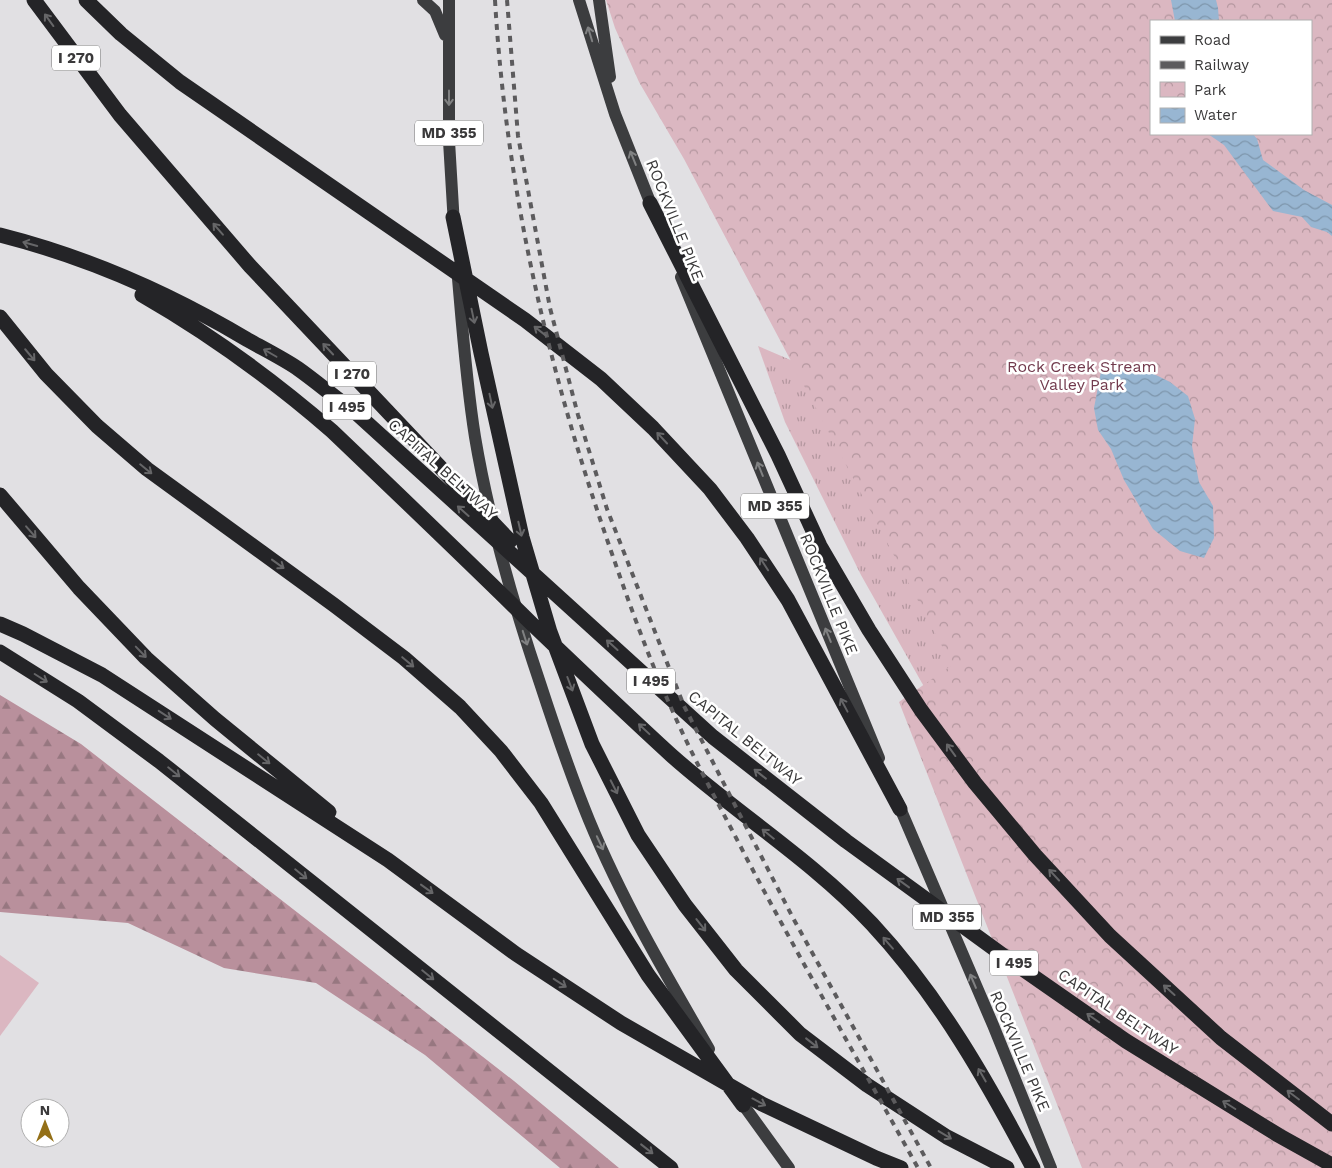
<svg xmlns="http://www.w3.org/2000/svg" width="1332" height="1168" font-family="'Work Sans',sans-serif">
<defs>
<pattern id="grass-tufts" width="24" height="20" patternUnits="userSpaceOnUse" patternTransform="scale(1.25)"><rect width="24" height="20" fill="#dbb7c1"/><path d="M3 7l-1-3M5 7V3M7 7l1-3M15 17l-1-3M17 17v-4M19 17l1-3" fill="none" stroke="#b3969e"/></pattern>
<pattern id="forest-firs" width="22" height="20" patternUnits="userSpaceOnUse" patternTransform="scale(1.25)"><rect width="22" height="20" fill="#b9909c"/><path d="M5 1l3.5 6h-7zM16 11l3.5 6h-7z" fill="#977780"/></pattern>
<pattern id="park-crowns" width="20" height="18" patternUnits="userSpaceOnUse" patternTransform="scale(1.25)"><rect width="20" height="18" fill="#dbb7c1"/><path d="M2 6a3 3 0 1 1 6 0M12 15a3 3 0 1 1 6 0" fill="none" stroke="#b3969e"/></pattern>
<pattern id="water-waves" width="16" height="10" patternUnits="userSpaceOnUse" patternTransform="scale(1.25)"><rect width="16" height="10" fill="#98b6d2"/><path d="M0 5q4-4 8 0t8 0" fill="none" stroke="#7d95ab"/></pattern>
</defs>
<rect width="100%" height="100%" fill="#e1e0e3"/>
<path fill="url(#grass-tufts)" d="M 758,346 L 807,367 L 1005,636 L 931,699 L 861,575 L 785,422 Z"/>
<path fill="url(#forest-firs)" d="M 0,695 L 81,744 L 514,1081 L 619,1168 L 560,1168 L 425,1055 L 316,983 L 224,968 L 128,923 L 0,912 Z"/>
<path fill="url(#park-crowns)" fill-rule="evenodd" d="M 606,0 L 1332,0 L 1332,1168 L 1082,1168 L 899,702 L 952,665 L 684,159 L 639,82 L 615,28 ZM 1151,21 L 1311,21 L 1311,134 L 1151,134 Z"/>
<path fill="#dbb7c1" d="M 0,955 L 39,983 L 0,1036 Z"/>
<path fill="url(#water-waves)" d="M 1171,0 L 1216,0 L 1218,8 L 1219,21 L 1175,21 Z
M 1208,134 L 1253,134 L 1257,139 L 1263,160 L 1304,190 L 1332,205 L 1332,236 L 1327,232 L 1311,227 L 1302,217 L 1273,211 L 1224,145 Z
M 1103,361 L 1140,367 L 1170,382 L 1188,396 L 1195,419 L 1192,446 L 1199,482 L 1213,506 L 1214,538 L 1204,558 L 1180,551 L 1153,529 L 1124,480 L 1111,449 L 1098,430 L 1094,408 Z"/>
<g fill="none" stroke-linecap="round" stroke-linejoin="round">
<path stroke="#3c3d3f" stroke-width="12" d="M 423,0 L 435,11 L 445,35
M 449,0 L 449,141 L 454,225
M 579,0 L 615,114 L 654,212
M 599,0 L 610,77
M 457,267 C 462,324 466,381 475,437 C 489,521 513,603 540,683 C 555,729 571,776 589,820 C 622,900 666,975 709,1049
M 681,277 L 879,758
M 897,801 L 993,1025 L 1051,1168
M 739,1099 L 789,1168"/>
<path stroke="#242427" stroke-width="15" d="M 34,0 L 120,115 L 250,266 L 510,541
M 86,0 L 121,34 L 180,82 L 525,320 L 601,379 L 653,428 L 710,489 L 747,538 L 788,600 L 900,809
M 650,203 L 778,455 L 820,546 L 869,630 L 921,710 L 975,783 L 1035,855 L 1110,936 L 1221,1038 L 1332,1124
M 453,217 L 481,353 L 522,537 L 550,632 L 592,744 L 638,835 L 685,905 L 736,970 L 800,1034 L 867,1085 L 947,1137 L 1007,1168
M 0,235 C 87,257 171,294 248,340 C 264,349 282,358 297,368 C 317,382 335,398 355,412 L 713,737 L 846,841 L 1004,956 L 1126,1041 L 1278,1135 L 1332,1165
M 142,295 C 210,334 273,380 332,431 C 399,495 466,559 532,624 C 578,668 624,712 671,755 C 736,813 812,860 872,924 C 939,996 987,1081 1033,1168
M 0,317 L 46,374 L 97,426 L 147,469 L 334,605 L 404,658 L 460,707 L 501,751 L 541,803 L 648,975 L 743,1105
M 0,495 L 79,588 L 146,658 L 215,719 L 329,812
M 0,624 L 23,634 L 102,675 L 388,860 L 516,954 L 621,1023 L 762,1104 L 876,1158 L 901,1168
M 0,652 L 78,701 L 159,761 L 671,1168"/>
<path stroke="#5c5b5d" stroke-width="4" stroke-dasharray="6 6" stroke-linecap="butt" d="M 495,0 C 506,188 548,370 610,548 C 629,603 649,659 673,712 C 695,762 722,810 747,859 C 802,963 861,1065 918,1168
M 507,0 L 518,136 L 550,308 L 578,415 L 607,509 L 684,706 L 793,918 L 931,1168"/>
</g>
<defs><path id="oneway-shaft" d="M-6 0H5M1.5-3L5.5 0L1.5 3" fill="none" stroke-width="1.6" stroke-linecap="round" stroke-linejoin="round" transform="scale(1.25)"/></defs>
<g stroke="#666668">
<use href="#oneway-shaft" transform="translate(49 20) rotate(-126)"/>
<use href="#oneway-shaft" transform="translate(218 229) rotate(-131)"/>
<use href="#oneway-shaft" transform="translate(30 244) rotate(-164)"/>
<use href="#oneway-shaft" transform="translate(473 316) rotate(78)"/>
<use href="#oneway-shaft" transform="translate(540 331) rotate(-142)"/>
<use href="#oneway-shaft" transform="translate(328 349) rotate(-133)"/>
<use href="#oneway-shaft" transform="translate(270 353) rotate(-150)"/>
<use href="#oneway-shaft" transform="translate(30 355) rotate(50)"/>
<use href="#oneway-shaft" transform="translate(491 401) rotate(78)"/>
<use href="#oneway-shaft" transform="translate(662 438) rotate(-133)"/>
<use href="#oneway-shaft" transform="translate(146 469) rotate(39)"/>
<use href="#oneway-shaft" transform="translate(463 511) rotate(-138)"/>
<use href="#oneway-shaft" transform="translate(520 529) rotate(77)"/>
<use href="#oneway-shaft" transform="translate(31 532) rotate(49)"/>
<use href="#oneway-shaft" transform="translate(278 564) rotate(36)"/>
<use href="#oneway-shaft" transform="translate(764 564) rotate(-123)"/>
<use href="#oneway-shaft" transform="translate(612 645) rotate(-138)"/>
<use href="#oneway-shaft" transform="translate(141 652) rotate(46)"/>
<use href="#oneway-shaft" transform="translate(408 662) rotate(40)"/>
<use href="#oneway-shaft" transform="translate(41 678) rotate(32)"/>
<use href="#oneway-shaft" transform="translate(570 684) rotate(69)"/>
<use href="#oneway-shaft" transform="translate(844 705) rotate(-118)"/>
<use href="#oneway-shaft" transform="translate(165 715) rotate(33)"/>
<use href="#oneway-shaft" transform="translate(644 729) rotate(-137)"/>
<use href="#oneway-shaft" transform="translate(951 750) rotate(-126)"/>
<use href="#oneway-shaft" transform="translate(264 759) rotate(39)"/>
<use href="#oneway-shaft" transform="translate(174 772) rotate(39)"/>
<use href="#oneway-shaft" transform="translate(760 774) rotate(-142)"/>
<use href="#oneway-shaft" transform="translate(614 787) rotate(63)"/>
<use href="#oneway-shaft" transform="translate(768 834) rotate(-141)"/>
<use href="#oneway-shaft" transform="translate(301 874) rotate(39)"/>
<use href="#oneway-shaft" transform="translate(1054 875) rotate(-133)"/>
<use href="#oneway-shaft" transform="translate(903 883) rotate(-144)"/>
<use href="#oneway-shaft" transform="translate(427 889) rotate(36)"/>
<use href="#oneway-shaft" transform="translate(701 925) rotate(52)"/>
<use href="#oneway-shaft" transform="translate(888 943) rotate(-131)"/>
<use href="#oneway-shaft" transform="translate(428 975) rotate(39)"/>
<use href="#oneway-shaft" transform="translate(560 983) rotate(33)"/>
<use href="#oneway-shaft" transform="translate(1169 990) rotate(-138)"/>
<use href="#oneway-shaft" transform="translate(1093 1018) rotate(-145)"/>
<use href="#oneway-shaft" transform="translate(812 1043) rotate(38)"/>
<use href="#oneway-shaft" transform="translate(982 1075) rotate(-120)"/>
<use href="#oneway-shaft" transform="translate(1293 1095) rotate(-143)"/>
<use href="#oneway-shaft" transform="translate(759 1102) rotate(28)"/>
<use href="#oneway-shaft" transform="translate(1229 1105) rotate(-148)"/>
<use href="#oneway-shaft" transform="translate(945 1135) rotate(31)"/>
<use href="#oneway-shaft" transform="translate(647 1149) rotate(38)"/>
</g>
<g stroke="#808182">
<use href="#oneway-shaft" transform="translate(590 34) rotate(-107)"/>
<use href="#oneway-shaft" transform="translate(449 98) rotate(90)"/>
<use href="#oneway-shaft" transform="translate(633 158) rotate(-112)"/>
<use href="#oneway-shaft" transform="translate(760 469) rotate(-112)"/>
<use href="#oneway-shaft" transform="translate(828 635) rotate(-112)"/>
<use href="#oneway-shaft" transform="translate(525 638) rotate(72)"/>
<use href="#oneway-shaft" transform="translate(600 843) rotate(65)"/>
<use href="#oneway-shaft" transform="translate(973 981) rotate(-113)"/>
</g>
<g text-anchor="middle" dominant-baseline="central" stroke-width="5" stroke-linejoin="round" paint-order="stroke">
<g fill="#fff" stroke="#757475" stroke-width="1">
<rect x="52" y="45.5" width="48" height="25" rx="4"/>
<rect x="415" y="120.5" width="68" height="25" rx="4"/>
<rect x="328" y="361.5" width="48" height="25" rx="4"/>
<rect x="323" y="394.5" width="48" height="25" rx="4"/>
<rect x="741" y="493.5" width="68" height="25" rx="4"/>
<rect x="627" y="668.5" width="48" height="25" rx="4"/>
<rect x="913" y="904.5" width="68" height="25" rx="4"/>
<rect x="990" y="950.5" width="48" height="25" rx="4"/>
</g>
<g font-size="15" font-weight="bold" fill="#3a393a">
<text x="76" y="58">I 270</text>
<text x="449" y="133">MD 355</text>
<text x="352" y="374">I 270</text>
<text x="347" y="407">I 495</text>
<text x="775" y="506">MD 355</text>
<text x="651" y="681">I 495</text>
<text x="947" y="917">MD 355</text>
<text x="1014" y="963">I 495</text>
</g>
<g font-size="16" fill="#3a393a" stroke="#fff">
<text transform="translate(675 220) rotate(68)">ROCKVILLE PIKE</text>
<text transform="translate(443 469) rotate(42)">CAPITAL BELTWAY</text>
<text transform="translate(829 594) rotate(68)">ROCKVILLE PIKE</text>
<text transform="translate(745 738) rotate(39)">CAPITAL BELTWAY</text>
<text transform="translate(1118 1012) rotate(34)">CAPITAL BELTWAY</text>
<text transform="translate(1020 1051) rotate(67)">ROCKVILLE PIKE</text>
</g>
<g font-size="16" fill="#723a4d" stroke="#fff">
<text x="1082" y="366">Rock Creek Stream<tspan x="1082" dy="18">Valley Park</tspan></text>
</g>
</g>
<rect x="1150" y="20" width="162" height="115" fill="#ffffff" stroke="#b0b0b0"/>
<rect x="1160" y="36" width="25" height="8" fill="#3c3d3f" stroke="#b0b0b0"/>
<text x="1194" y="45" font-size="15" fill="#3a393a">Road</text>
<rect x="1160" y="61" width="25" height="8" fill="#5c5b5d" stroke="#b0b0b0"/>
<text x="1194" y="70" font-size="15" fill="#3a393a">Railway</text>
<rect x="1160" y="82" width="25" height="15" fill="url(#park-crowns)" stroke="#b0b0b0"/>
<text x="1194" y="95" font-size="15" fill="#3a393a">Park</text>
<rect x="1160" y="108" width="25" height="15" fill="url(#water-waves)" stroke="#b0b0b0"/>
<text x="1194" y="120" font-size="15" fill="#3a393a">Water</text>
<g transform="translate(45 1123)"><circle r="24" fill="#ffffff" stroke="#b0b0b0"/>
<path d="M0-4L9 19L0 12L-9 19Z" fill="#947018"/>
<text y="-8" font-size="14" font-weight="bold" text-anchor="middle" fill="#3a393a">N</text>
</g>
</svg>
